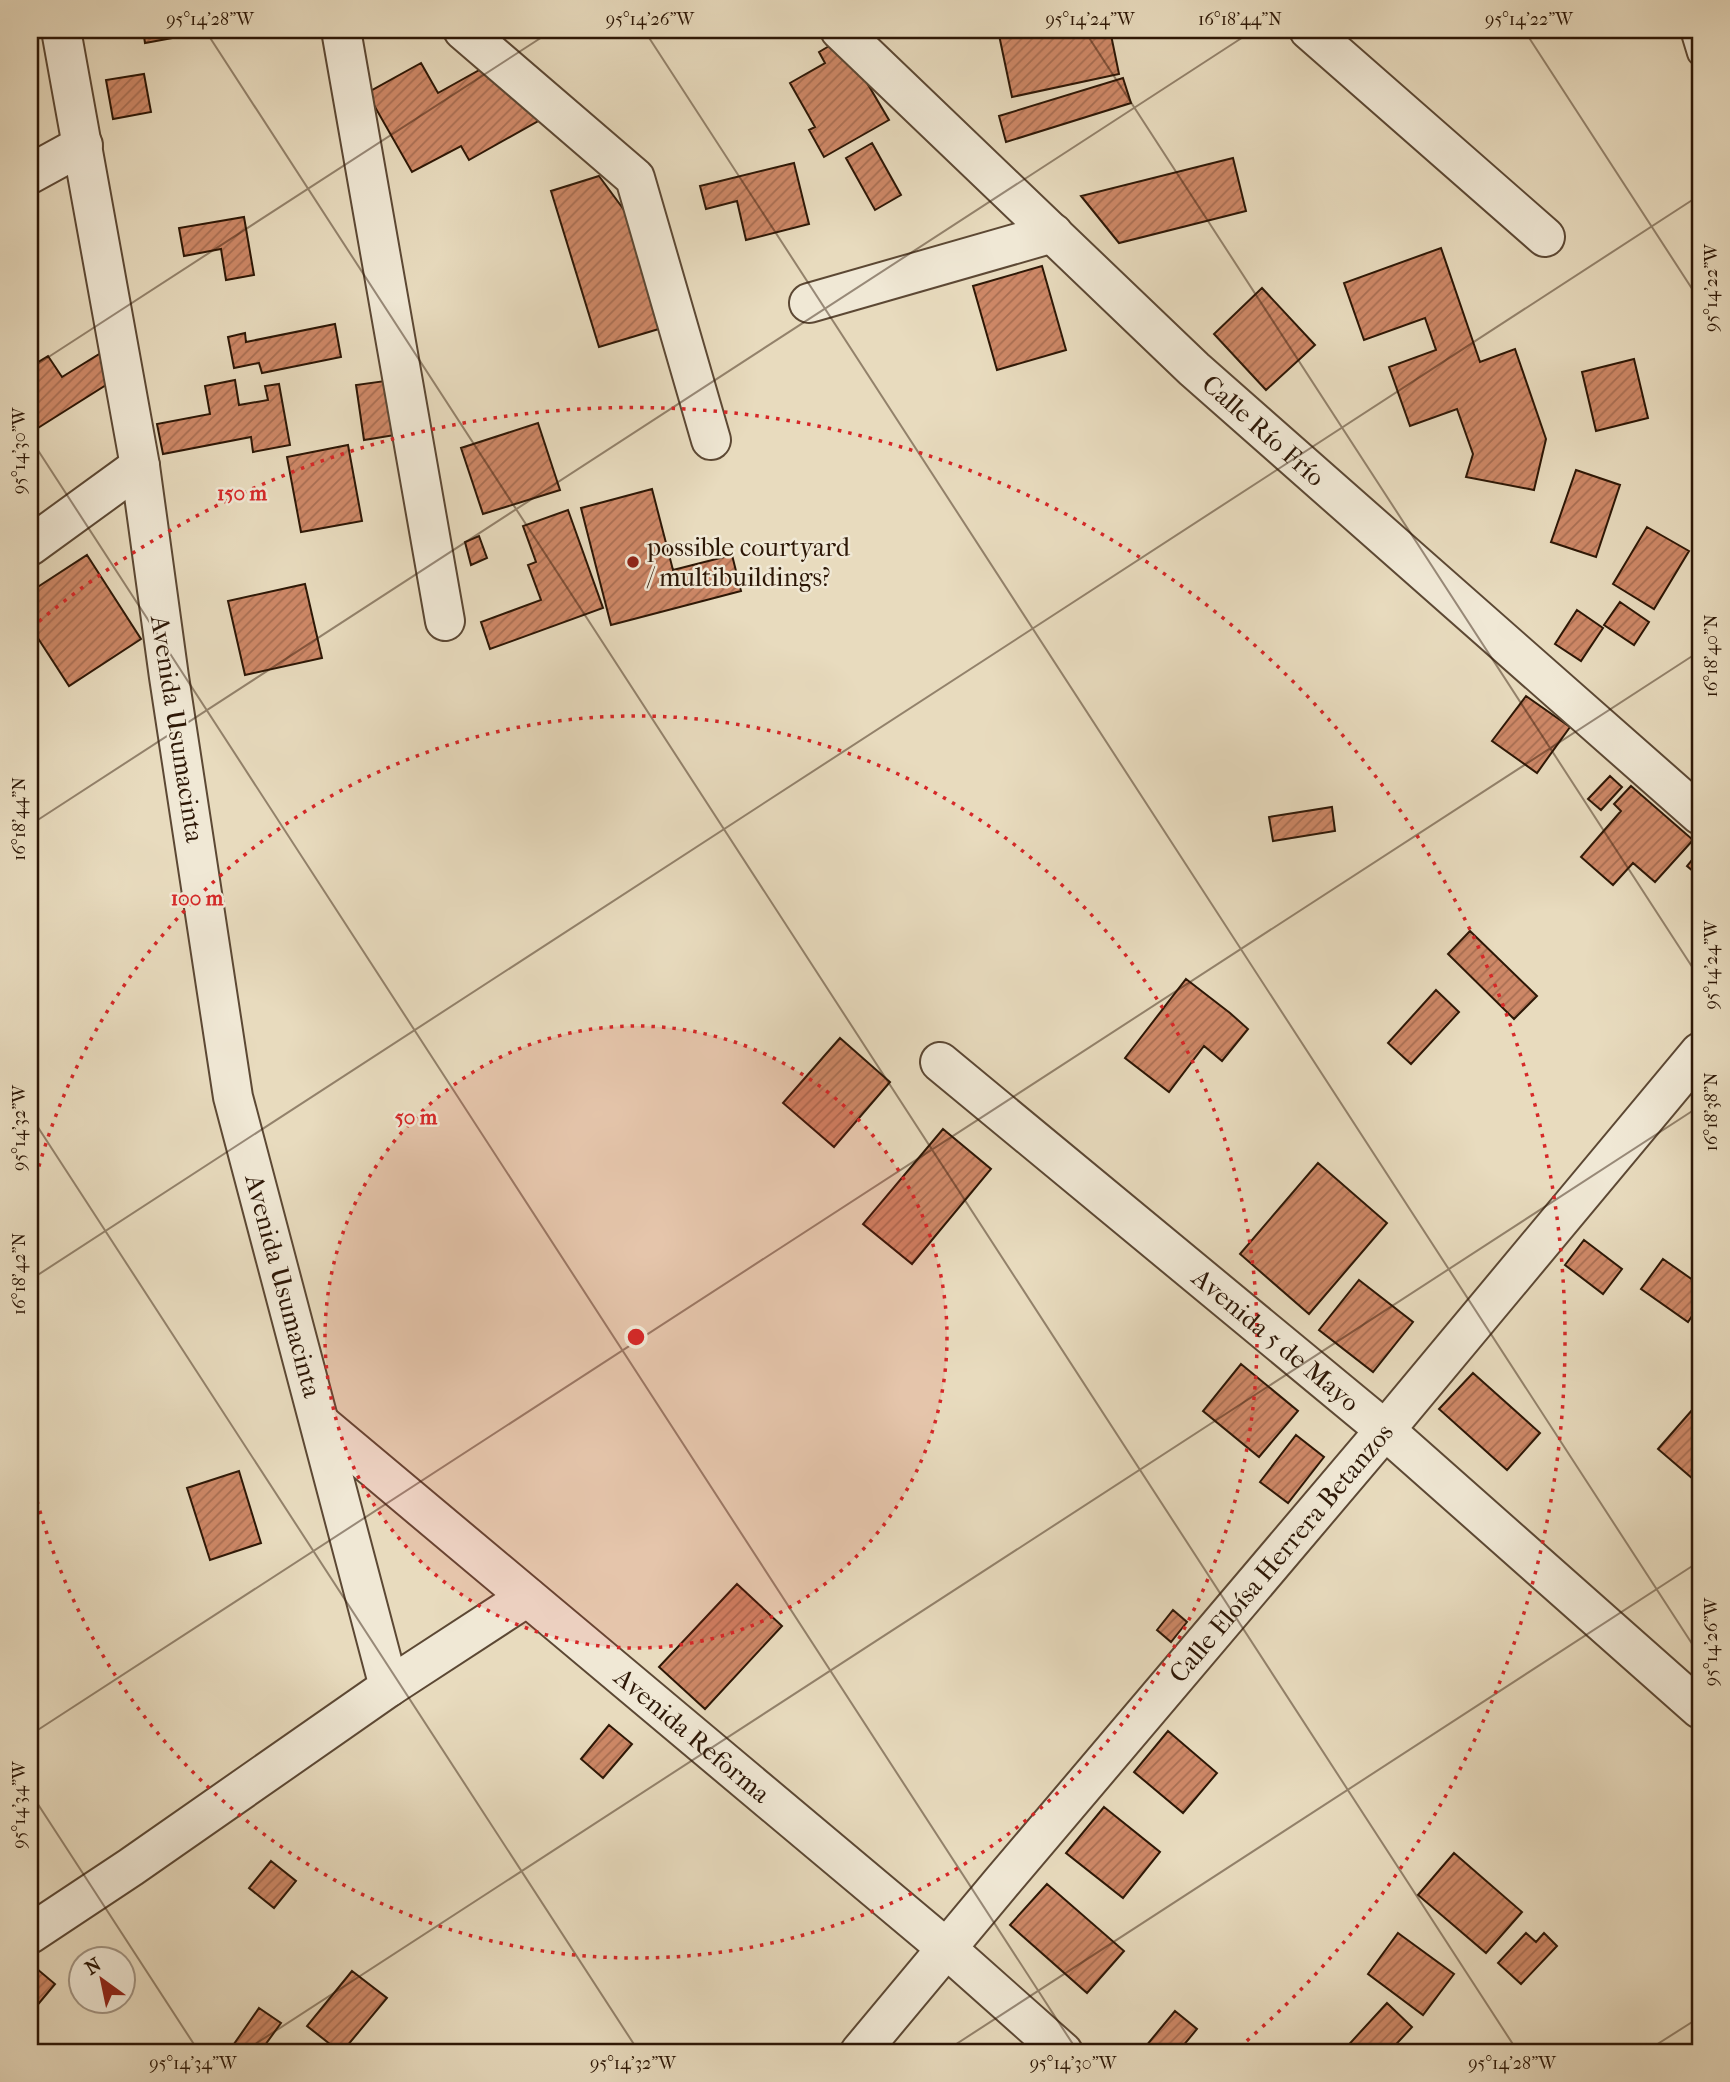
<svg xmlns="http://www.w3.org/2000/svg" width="1730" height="2082" font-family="'IM FELL French Canon',serif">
<defs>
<pattern id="building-hatch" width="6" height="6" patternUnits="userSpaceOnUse" patternTransform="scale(1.75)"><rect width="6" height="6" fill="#ce8867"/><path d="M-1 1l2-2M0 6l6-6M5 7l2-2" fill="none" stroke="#a86e53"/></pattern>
</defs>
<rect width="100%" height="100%" fill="#e8dbbe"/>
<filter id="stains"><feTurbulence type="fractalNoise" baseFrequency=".00286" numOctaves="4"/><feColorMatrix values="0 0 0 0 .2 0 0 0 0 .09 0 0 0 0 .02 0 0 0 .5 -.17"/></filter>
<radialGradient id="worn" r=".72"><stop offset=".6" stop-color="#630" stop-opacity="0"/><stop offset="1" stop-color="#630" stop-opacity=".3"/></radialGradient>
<path fill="url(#building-hatch)" stroke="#2d1706" stroke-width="2" d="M 143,30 L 204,30 L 205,32 L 145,43 Z
M 1021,30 L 1110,30 L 1119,74 L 1012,97 L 999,35 Z
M 841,39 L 889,120 L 824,157 L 809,130 L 815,127 L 790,83 L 825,63 L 819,52 Z
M 421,63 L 438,93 L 483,68 L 540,120 L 469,160 L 461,146 L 412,172 L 367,93 Z
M 144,74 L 151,112 L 113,119 L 106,80 Z
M 1123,78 L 1131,103 L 1006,142 L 999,116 Z
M 30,91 L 38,133 L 30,139 Z
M 872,143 L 901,195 L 875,210 L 846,158 Z
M 1233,158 L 1246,211 L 1119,243 L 1081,196 Z
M 794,163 L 809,224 L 746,240 L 737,201 L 706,209 L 700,186 Z
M 599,176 L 627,214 L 662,328 L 599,347 L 551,191 Z
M 244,217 L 254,275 L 226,280 L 221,249 L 184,256 L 179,228 Z
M 1441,248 L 1480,362 L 1515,349 L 1546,439 L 1534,490 L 1466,477 L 1473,454 L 1457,409 L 1410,426 L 1389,367 L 1436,350 L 1425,318 L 1364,340 L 1344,283 Z
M 1042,266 L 1066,350 L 997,370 L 973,286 Z
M 1262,288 L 1315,345 L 1266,390 L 1214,334 Z
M 335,324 L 341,357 L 262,373 L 259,363 L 234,368 L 228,337 L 245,333 L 246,342 Z
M 101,353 L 106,385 L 30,433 L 30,367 L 48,356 L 62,377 Z
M 1634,359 L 1648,418 L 1596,431 L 1582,372 Z
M 235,380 L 239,405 L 268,400 L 265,386 L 279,384 L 290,445 L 253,452 L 251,437 L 163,454 L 157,424 L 210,414 L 205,386 Z
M 392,380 L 401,434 L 364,440 L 356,385 Z
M 538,423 L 560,490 L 483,514 L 461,448 Z
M 348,445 L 362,521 L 301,532 L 287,457 Z
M 1576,470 L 1620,485 L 1596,557 L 1551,542 Z
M 652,489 L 673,570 L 732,555 L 741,591 L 611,625 L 581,508 Z
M 568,510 L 603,608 L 490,649 L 481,622 L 541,600 L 528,565 L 536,562 L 523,526 Z
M 1647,527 L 1689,551 L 1654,609 L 1613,584 Z
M 479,536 L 487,558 L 471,565 L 465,542 Z
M 87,555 L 141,639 L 69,686 L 30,626 L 30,592 Z
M 305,584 L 322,658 L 245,675 L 228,601 Z
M 1620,602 L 1649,622 L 1634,645 L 1604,625 Z
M 1577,610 L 1603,628 L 1581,661 L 1555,644 Z
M 1526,696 L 1570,727 L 1537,773 L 1492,741 Z
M 1700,747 L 1700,761 L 1694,755 Z
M 1610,776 L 1622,787 L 1601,810 L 1588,799 Z
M 1631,786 L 1693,840 L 1655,882 L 1633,863 L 1613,885 L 1581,857 L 1621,811 L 1614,804 Z
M 1332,807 L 1335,831 L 1273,841 L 1269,817 Z
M 1700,850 L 1700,877 L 1687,866 Z
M 1470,931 L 1537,996 L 1514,1019 L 1448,954 Z
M 1186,979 L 1230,1013 L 1248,1029 L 1222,1061 L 1204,1046 L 1169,1092 L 1125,1058 Z
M 1436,990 L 1459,1012 L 1411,1064 L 1388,1043 Z
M 840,1038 L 890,1082 L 834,1147 L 783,1103 Z
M 943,1129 L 991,1169 L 912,1264 L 863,1224 Z
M 1318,1163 L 1387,1223 L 1309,1314 L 1240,1254 Z
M 1584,1240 L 1622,1269 L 1603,1294 L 1565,1265 Z
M 1663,1259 L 1700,1285 L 1700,1304 L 1688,1322 L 1641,1289 Z
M 1359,1280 L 1413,1322 L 1373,1372 L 1319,1330 Z
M 1241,1364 L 1298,1411 L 1259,1457 L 1203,1411 Z
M 1473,1373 L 1540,1433 L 1507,1470 L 1439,1409 Z
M 1700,1401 L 1700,1485 L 1658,1449 Z
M 1296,1435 L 1324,1457 L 1288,1503 L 1260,1482 Z
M 239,1471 L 261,1543 L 210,1560 L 187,1488 Z
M 737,1584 L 782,1626 L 705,1709 L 659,1667 Z
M 1173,1610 L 1187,1622 L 1171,1642 L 1157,1630 Z
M 609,1725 L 632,1744 L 603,1778 L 581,1759 Z
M 1168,1731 L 1217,1773 L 1183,1813 L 1134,1772 Z
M 1104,1807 L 1160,1852 L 1123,1898 L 1066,1853 Z
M 1454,1853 L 1522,1912 L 1486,1953 L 1418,1895 Z
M 271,1861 L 296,1881 L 274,1908 L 249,1888 Z
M 1047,1884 L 1124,1951 L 1087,1993 L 1010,1925 Z
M 1398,1933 L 1454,1974 L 1423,2015 L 1368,1974 Z
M 1526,1933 L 1536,1942 L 1544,1933 L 1557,1946 L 1521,1984 L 1498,1963 Z
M 30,1963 L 55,1984 L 30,2014 Z
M 352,1971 L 387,1998 L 342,2052 L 340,2052 L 307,2026 Z
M 1387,2003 L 1412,2027 L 1389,2052 L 1342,2052 Z
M 259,2008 L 281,2023 L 260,2052 L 233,2052 L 237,2048 L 234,2044 Z
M 1175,2011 L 1197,2029 L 1178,2052 L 1141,2052 Z"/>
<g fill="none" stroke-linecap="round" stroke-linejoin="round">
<defs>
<path id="lane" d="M 1693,30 L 1700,53"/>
<g id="street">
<path d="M 341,30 L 445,621"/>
<path d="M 463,30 L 635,178 L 711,440"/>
<path id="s1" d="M 840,30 L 1194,369 L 1700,815"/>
<path d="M 1309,30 L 1545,237"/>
<path d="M 30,174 L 83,145"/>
<path d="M 809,303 L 1053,233"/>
<path d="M 30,546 L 140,466"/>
<path id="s2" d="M 940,1062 L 1385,1430 L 1700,1709"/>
<path id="s3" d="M 320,1423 L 946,1948 L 1063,2052"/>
<path d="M 389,1687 L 527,1597"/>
<path d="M 30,1934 L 131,1867 L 389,1687 L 233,1097 L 169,677 L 140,466 L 61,30"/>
<path id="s4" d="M 860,2052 L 1001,1883 L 1385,1430 L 1700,1052"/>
</g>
</defs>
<use href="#lane" stroke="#5c4834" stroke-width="28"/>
<use href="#street" stroke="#5c4834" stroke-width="42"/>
<use href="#lane" stroke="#f0e8d5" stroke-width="24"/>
<use href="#street" stroke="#f0e8d5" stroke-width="38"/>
</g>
<path fill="none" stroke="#2d1706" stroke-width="2" stroke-opacity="0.45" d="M 205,30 L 1518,2052M 644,30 L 1700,1656M 1084,30 L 1700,979M 1524,30 L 1700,301M 30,369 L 553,30M 30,438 L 1078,2052M 30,825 L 1254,30M 30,1115 L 639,2052M 30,1280 L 1700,195M 30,1735 L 1700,651M 30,1792 L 199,2052M 243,2052 L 1700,1106M 944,2052 L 1700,1561M 1645,2052 L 1700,2017"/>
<circle cx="636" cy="1337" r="311" fill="#d62828" fill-opacity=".12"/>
<g fill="none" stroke="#d62828" stroke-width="3.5" stroke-dasharray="3.5 7">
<circle cx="636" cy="1337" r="311"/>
<path d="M31 1197A621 621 0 1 1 31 1477"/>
<path d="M31 628A932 932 0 1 1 1235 2051"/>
</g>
<circle fill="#8f2418" stroke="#f0e8d5" stroke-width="2.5" cx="633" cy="562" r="7"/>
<g text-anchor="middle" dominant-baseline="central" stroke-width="5" stroke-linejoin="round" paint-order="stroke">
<g font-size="26" fill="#2d1706" stroke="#f0e8d5">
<text stroke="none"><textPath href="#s1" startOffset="583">Calle Río Frío</textPath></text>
<text transform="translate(177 729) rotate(81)">Avenida Usumacinta</text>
<text transform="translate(283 1286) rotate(75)">Avenida Usumacinta</text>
<text stroke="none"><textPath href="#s2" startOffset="436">Avenida 5 de Mayo</textPath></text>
<text stroke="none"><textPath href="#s4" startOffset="653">Calle Eloísa Herrera Betanzos</textPath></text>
<text stroke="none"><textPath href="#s3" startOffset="486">Avenida Reforma</textPath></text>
</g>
<g font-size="26" fill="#2d1706" stroke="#f0e8d5" text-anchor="start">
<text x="647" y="547">possible courtyard<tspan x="647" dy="30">/ multibuildings?</tspan></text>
</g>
</g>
<circle cx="636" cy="1337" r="10" fill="#d62828" stroke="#f0e8d5" stroke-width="3.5"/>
<g font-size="21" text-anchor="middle" font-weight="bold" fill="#d62828" stroke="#f0e8d5" stroke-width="5" stroke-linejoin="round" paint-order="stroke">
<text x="242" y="500">150 m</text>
<text x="197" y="905">100 m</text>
<text x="416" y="1124">50 m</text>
</g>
<rect width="1730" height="2082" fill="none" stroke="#e8dbbe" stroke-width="77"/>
<g transform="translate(102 1980) rotate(327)"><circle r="33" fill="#f0e8d5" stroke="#a29482" stroke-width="2"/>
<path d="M0-5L12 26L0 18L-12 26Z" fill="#8f2418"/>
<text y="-10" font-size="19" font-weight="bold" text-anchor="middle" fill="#2d1706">N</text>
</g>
<rect x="38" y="38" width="1654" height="2006" fill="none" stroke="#2d1706" stroke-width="2.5"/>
<g font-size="18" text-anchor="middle" fill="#2d1706">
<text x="210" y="25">95°14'28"W</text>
<text x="650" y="25">95°14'26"W</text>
<text x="1090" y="25">95°14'24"W</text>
<text x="1240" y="25">16°18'44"N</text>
<text x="1529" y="25">95°14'22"W</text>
<text transform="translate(1711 288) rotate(-90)" y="6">95°14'22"W</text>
<text transform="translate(19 451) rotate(-90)" y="6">95°14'30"W</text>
<text transform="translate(1711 656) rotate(-90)" y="6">16°18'40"N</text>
<text transform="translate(19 819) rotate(-90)" y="6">16°18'44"N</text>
<text transform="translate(1711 965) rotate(-90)" y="6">95°14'24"W</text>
<text transform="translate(1711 1112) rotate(-90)" y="6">16°18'38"N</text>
<text transform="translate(19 1128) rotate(-90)" y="6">95°14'32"W</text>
<text transform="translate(19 1274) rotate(-90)" y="6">16°18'42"N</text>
<text transform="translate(1711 1642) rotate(-90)" y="6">95°14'26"W</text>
<text transform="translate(19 1805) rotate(-90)" y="6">95°14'34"W</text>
<text x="193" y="2069">95°14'34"W</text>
<text x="633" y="2069">95°14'32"W</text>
<text x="1073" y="2069">95°14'30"W</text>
<text x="1512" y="2069">95°14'28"W</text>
</g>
<rect width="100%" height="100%" filter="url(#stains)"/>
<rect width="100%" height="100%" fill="url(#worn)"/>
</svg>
